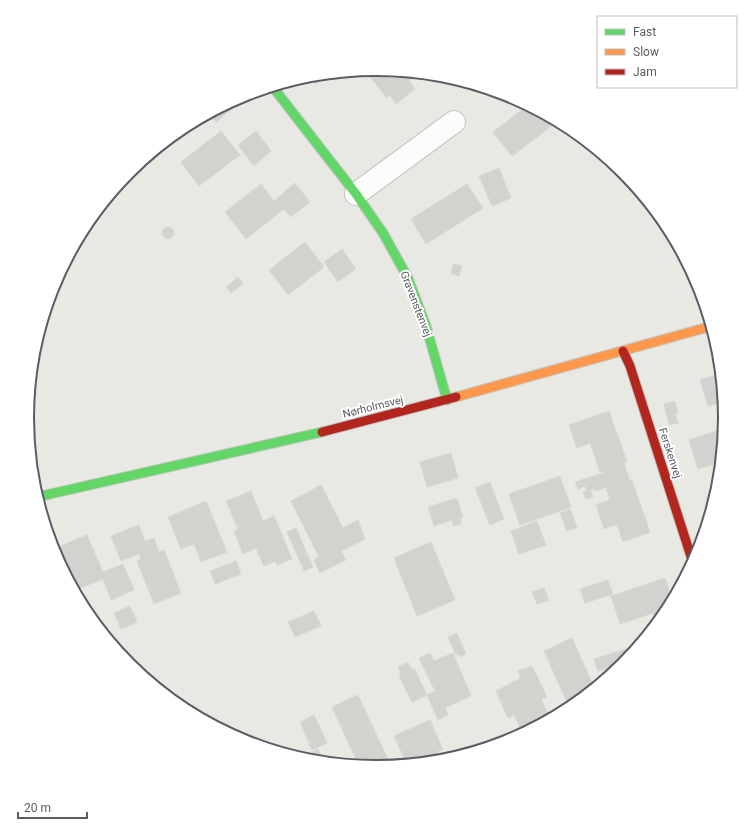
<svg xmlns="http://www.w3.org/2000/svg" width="753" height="836" font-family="Roboto,sans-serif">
<rect width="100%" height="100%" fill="#e9e9e4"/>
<path fill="#d3d2cf" stroke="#d8d7d4" d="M 377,69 L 406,71 L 412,79 L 409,81 L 415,89 L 396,104 L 390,95 L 387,98 L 365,70 Z
M 325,74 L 327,76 L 316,84 L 309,75 Z
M 503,93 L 510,95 L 519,100 L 512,105 Z
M 228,103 L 233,108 L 216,122 L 209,113 Z
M 528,105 L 558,121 L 512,156 L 493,132 Z
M 221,131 L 240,155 L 199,186 L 181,162 Z
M 256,131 L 271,151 L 254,166 L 238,145 Z
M 499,168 L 511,198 L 492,206 L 479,176 Z
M 295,183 L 310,202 L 291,217 L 284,209 L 246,239 L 225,212 L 261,184 L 274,201 Z
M 467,184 L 483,208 L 426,244 L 411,219 Z
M162 233a6 6 0 1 1 12 0a6 6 0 1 1-12 0Z
M 305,242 L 324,267 L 288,295 L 269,270 Z
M 342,249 L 356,269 L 338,282 L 324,262 Z
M 453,264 L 462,266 L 459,276 L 451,274 Z
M 238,277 L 243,284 L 231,293 L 226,287 Z
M 722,373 L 724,402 L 708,406 L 700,380 Z
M 675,401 L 678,413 L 675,413 L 678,423 L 669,425 L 664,404 Z
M 609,411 L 627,462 L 624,463 L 630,481 L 632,480 L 650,532 L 623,542 L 617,524 L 604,529 L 596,505 L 610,500 L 606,489 L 608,489 L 607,487 L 595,491 L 594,489 L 591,490 L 593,497 L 586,499 L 583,492 L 587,491 L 585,486 L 578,489 L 575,482 L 603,473 L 602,471 L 600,472 L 590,443 L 577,448 L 569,425 Z
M 725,428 L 722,462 L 698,469 L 689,440 Z
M 451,453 L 458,478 L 427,487 L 420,462 Z
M 560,476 L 571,507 L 520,525 L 509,494 Z
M 490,482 L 504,519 L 490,525 L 475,488 Z
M 321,485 L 343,528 L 358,520 L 365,539 L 341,551 L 346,560 L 320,573 L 314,560 L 319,557 L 291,501 Z
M 251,491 L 263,521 L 274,516 L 292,559 L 277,565 L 276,561 L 264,566 L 256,548 L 243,554 L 234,531 L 238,529 L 226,501 Z
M 716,497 L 712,512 L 708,499 Z
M 457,498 L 463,517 L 460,518 L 462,524 L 454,526 L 452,520 L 434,526 L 428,507 Z
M 206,501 L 227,552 L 201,562 L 194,544 L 181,549 L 168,517 Z
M 570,509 L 577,528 L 567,531 L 560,513 Z
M 537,521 L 546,545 L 519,554 L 511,531 Z
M 139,525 L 145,541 L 154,538 L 159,552 L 164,550 L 181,593 L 154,604 L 137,561 L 141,559 L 139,554 L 121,561 L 111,536 Z
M 296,528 L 313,567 L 304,571 L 287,532 Z
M 87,535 L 103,572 L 123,564 L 134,590 L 111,600 L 103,579 L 78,589 L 87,610 L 85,610 L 65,573 L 69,572 L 58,547 Z
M 431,542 L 455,600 L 417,616 L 394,558 Z
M 236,561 L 241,574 L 215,584 L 210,571 Z
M 665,578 L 673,602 L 667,612 L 657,624 L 653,613 L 620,624 L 611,596 Z
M 608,580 L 613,594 L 585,603 L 580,589 Z
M 544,588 L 549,600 L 537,604 L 532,592 Z
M 130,606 L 137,622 L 121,629 L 114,613 Z
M 314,611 L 321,626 L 295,637 L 288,622 Z
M 457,633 L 466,654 L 460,657 L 458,654 L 456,655 L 448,637 Z
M 572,638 L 595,689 L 570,709 L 544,651 Z
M 626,649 L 628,657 L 630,657 L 621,667 L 620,664 L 598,671 L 594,659 Z
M 430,653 L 434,661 L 453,653 L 471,696 L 445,708 L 448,715 L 438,720 L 427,695 L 412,702 L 399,676 L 401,675 L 398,667 L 408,662 L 412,670 L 414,668 L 427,695 L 435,691 L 419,658 Z
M 532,666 L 547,697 L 541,699 L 551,719 L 523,734 L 514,715 L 508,718 L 496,691 L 521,678 L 518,671 Z
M 358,695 L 391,766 L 376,767 L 359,766 L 332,707 Z
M 314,715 L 327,743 L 312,750 L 300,722 Z
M 430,720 L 443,749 L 437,752 L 439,757 L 428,762 L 414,764 L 413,763 L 407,764 L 394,736 Z
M 318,749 L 324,762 L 308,761 L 300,758 Z"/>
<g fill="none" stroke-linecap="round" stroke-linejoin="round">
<defs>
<path id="street" d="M 356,194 L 454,122"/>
<path id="fast" d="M 272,86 L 356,194 L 383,233 L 408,278 L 426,326 L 447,400
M 37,497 L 322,432"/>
<path id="slow" d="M 456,397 L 712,326"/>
<path id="jam" d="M 623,351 L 630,366 L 693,563
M 322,432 L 456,397"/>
</defs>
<use href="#street" stroke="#c5c5c5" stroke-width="24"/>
<use href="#fast" stroke="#c4c5c5" stroke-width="11"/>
<use href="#slow" stroke="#c4c5c5" stroke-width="11"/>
<use href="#jam" stroke="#c4c5c5" stroke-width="11"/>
<use href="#street" stroke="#fcfcfb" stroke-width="22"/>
<use href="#fast" stroke="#63d668" stroke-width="9"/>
<use href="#slow" stroke="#ff974d" stroke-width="9"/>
<use href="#jam" stroke="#b3261e" stroke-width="9"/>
</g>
<g text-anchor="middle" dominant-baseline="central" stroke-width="4" stroke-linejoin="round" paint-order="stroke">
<g font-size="11" fill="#5a5d61" stroke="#fff">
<text transform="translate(416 304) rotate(69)">Gravenstenvej</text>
<text transform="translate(373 407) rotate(-14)">Nørholmsvej</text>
<text transform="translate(670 453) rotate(72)">Ferskenvej</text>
</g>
</g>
<path d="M0 0H753V836H0ZM34 418a342 342 0 1 1 684 0a342 342 0 1 1-684 0Z" fill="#fff" fill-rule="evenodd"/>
<path fill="none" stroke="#5a5d61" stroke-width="2" d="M34 418a342 342 0 1 1 684 0a342 342 0 1 1-684 0Z"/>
<rect x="597" y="16" width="140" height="72" fill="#ffffff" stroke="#bdbec0"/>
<rect x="605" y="29" width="20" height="6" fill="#63d668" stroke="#bdbec0"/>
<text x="633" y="36" font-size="12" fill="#5a5d61">Fast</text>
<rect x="605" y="49" width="20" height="6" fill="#ff974d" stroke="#bdbec0"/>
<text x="633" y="56" font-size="12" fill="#5a5d61">Slow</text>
<rect x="605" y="69" width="20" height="6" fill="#b3261e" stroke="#bdbec0"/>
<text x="633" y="76" font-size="12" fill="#5a5d61">Jam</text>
<path d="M18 812v6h69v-6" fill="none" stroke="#5a5d61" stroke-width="2"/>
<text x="24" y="812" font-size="12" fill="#5a5d61" stroke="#ffffff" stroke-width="3" paint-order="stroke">20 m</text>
</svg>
